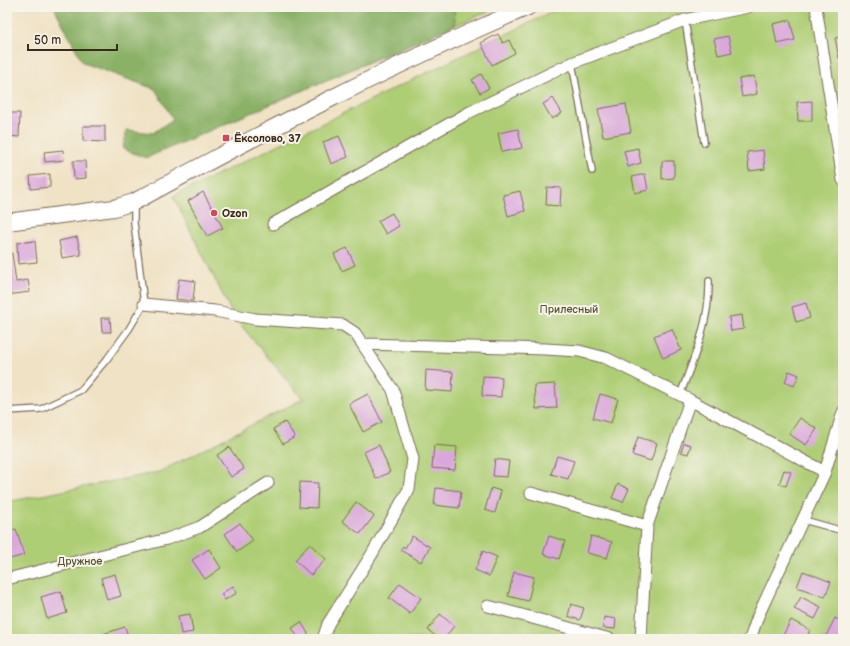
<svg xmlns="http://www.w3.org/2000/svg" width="850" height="646" font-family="'Balsamiq Sans',sans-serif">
<rect width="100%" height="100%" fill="#f7f3e8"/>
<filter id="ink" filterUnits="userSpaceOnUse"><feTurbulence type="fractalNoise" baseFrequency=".025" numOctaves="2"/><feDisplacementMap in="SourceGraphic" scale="8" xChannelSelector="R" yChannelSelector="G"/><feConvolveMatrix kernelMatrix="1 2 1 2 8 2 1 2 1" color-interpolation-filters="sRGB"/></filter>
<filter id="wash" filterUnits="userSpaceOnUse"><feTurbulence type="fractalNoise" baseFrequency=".012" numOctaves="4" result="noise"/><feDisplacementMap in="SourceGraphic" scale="16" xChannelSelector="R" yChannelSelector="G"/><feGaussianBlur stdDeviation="0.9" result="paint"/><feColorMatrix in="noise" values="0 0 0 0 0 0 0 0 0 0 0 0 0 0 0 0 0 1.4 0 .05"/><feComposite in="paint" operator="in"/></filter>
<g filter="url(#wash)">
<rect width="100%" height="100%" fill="#f0e2c5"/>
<path fill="#aece75" stroke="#747c4a" d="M 454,7 L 501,7 L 455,25 Z
M 562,7 L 843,7 L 843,639 L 7,639 L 7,502 L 159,472 L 303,399 L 234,317 L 173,196 Z"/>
<path fill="#8ab166" stroke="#626e42" d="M 54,7 L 454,7 L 455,25 L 146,158 L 123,149 L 126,130 L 153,133 L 173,119 L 155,89 L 83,63 Z"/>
<g id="blocks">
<path fill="#daa7db" d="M 790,20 L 795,40 L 777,44 L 773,24 Z
M 498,34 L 503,43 L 509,40 L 515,53 L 492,65 L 481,43 Z
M 728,36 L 732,52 L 718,55 L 714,39 Z
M 843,37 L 843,57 L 839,58 L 835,38 Z
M 481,74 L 489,88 L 480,93 L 472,80 Z
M 754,76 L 757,94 L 742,97 L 739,79 Z
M 553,98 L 562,113 L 552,119 L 543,104 Z
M 812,101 L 812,121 L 798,121 L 797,102 Z
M 626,104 L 631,132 L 603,137 L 598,109 Z
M 9,113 L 20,113 L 19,137 L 8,136 Z
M 83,126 L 105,126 L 105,142 L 83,141 Z
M 518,129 L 522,148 L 502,152 L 498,133 Z
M 339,136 L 348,157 L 331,164 L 323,142 Z
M 638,148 L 641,163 L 628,167 L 624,151 Z
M 63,150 L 64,160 L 45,162 L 44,152 Z
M 763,150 L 765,169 L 749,171 L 747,152 Z
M 73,161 L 85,161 L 86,178 L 74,179 Z
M 662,161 L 674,161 L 674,178 L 662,179 Z
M 50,174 L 50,187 L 31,189 L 30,176 Z
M 645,174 L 648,190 L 635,193 L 632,177 Z
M 547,187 L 561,188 L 560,206 L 546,205 Z
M 520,191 L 525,211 L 508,216 L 503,195 Z
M 203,192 L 223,228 L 207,236 L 188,201 Z
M 392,213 L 399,226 L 386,234 L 378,221 Z
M 77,237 L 81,255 L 62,258 L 59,241 Z
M 35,241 L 37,262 L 18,264 L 17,243 Z
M 347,248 L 355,265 L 342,271 L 334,254 Z
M 7,253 L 12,253 L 16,282 L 28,280 L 30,292 L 7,295 Z
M 179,279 L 195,281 L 193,301 L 176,299 Z
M 806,303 L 810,318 L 796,322 L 792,307 Z
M 742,315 L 744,329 L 731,331 L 729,317 Z
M 101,318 L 110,318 L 111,332 L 102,332 Z
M 672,329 L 681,350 L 663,358 L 654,336 Z
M 426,370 L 453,372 L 452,392 L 425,390 Z
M 789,371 L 799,375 L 794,386 L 785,382 Z
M 483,376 L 502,377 L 501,397 L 482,396 Z
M 555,384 L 557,408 L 536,409 L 534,385 Z
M 368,394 L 382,422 L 363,432 L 349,404 Z
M 600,394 L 618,399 L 611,423 L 593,418 Z
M 800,418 L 817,429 L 806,445 L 789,434 Z
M 285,422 L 295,437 L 283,444 L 273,429 Z
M 638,437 L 657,443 L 651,461 L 632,455 Z
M 684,443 L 691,445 L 688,454 L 681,452 Z
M 379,445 L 390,472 L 376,479 L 364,452 Z
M 434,445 L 457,447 L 455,470 L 432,468 Z
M 229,447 L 244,469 L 231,477 L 217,455 Z
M 557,456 L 574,461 L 568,479 L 551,474 Z
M 495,459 L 509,461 L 507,477 L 493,476 Z
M 784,470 L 791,472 L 786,486 L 779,484 Z
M 300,482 L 318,483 L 317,508 L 299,507 Z
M 618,484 L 629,489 L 623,502 L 612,498 Z
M 436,488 L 461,491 L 459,508 L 434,505 Z
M 491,488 L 501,491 L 495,513 L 485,510 Z
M 356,502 L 374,516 L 360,534 L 342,521 Z
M 240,523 L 253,541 L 237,552 L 225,534 Z
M 16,529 L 24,555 L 7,560 L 7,532 Z
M 412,536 L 430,547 L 421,562 L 400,550 L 403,546 L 405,548 Z
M 549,536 L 565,541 L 559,559 L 543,554 Z
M 591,536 L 612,542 L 607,558 L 587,553 Z
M 310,544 L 326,559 L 311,575 L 295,560 Z
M 209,549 L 221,568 L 205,579 L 192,560 Z
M 483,551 L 497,557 L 489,576 L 475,570 Z
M 803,571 L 831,582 L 825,597 L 797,587 Z
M 514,572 L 534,577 L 528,601 L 508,596 Z
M 115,574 L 121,596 L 107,600 L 101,578 Z
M 400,583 L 421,598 L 410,614 L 389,598 Z
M 233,586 L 237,593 L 225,600 L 221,594 Z
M 61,591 L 67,613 L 47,619 L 41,597 Z
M 801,597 L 821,607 L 815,619 L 794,609 Z
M 571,604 L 584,608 L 580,620 L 568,616 Z
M 190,614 L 193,632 L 181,634 L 178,616 Z
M 440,614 L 454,626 L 444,639 L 439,639 L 428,630 Z
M 604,617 L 616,619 L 615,629 L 603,628 Z
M 835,618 L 843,622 L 843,630 L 838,639 L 827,639 L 825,638 Z
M 791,620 L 810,630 L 806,639 L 781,639 Z
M 301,622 L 309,635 L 303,639 L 299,639 L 292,628 Z
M 125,627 L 129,639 L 105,639 L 103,634 Z"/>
</g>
</g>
<g filter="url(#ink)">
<use href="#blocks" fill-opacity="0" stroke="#7a6a58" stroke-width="1"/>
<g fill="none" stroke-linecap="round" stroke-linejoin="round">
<defs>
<path id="lane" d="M 685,20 L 704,142
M 572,63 L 592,171
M 680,395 C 694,358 710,321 709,281
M 7,411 L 41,409 L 81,390 L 107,359 L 129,329 L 144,304 L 134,223 L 134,204
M 804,520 L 843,531"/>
<path id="street" d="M 816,7 L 843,180
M 273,224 L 470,112 L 572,63 L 685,20 L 748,7
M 144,304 L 215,311 L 255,319 L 343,325 L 355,333 L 393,390 L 413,459 L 409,489 L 372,554 L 328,624 L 323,639
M 364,344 L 545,349 L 579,351 L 606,358 L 690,400 L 825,472
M 531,493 L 647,526
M 7,579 L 167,539 L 200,527 L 268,483
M 488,606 L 610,639
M 641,639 L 647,526 L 690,400
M 750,639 L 758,616 L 825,472 L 843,412"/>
<path id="secondary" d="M 7,222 L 114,208 L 134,202 C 263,132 393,64 528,7"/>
</defs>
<use href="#lane" stroke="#7a6a58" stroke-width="8"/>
<use href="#street" stroke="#7a6a58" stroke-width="13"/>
<use href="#secondary" stroke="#7a6a58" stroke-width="18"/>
<use href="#lane" stroke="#fff" stroke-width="5.5"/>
<use href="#street" stroke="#fff" stroke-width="11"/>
<use href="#secondary" stroke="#fff" stroke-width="16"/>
</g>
</g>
<g fill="#d1495b" stroke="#f7f3e8" stroke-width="1.5">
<rect x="222" y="134" width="8" height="8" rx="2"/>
<circle cx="214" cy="213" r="4"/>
</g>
<g text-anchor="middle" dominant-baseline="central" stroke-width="4" stroke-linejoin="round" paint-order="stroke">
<g font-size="11" font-weight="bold" fill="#3b2a1e" stroke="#f7f3e8" text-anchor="start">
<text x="234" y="138">Ёксолово, 37</text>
<text x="222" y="213">Ozon</text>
</g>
<g font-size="11" fill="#585334" stroke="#f7f3e8">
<text x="569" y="309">Прилесный</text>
<text x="80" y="561">Дружное</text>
</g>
</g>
<rect width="850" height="646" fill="none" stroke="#f7f3e8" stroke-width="24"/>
<path d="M28 44v6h89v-6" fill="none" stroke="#3b2a1e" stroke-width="2"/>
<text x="34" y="44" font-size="12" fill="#3b2a1e" stroke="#f7f3e8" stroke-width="3" paint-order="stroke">50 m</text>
</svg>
